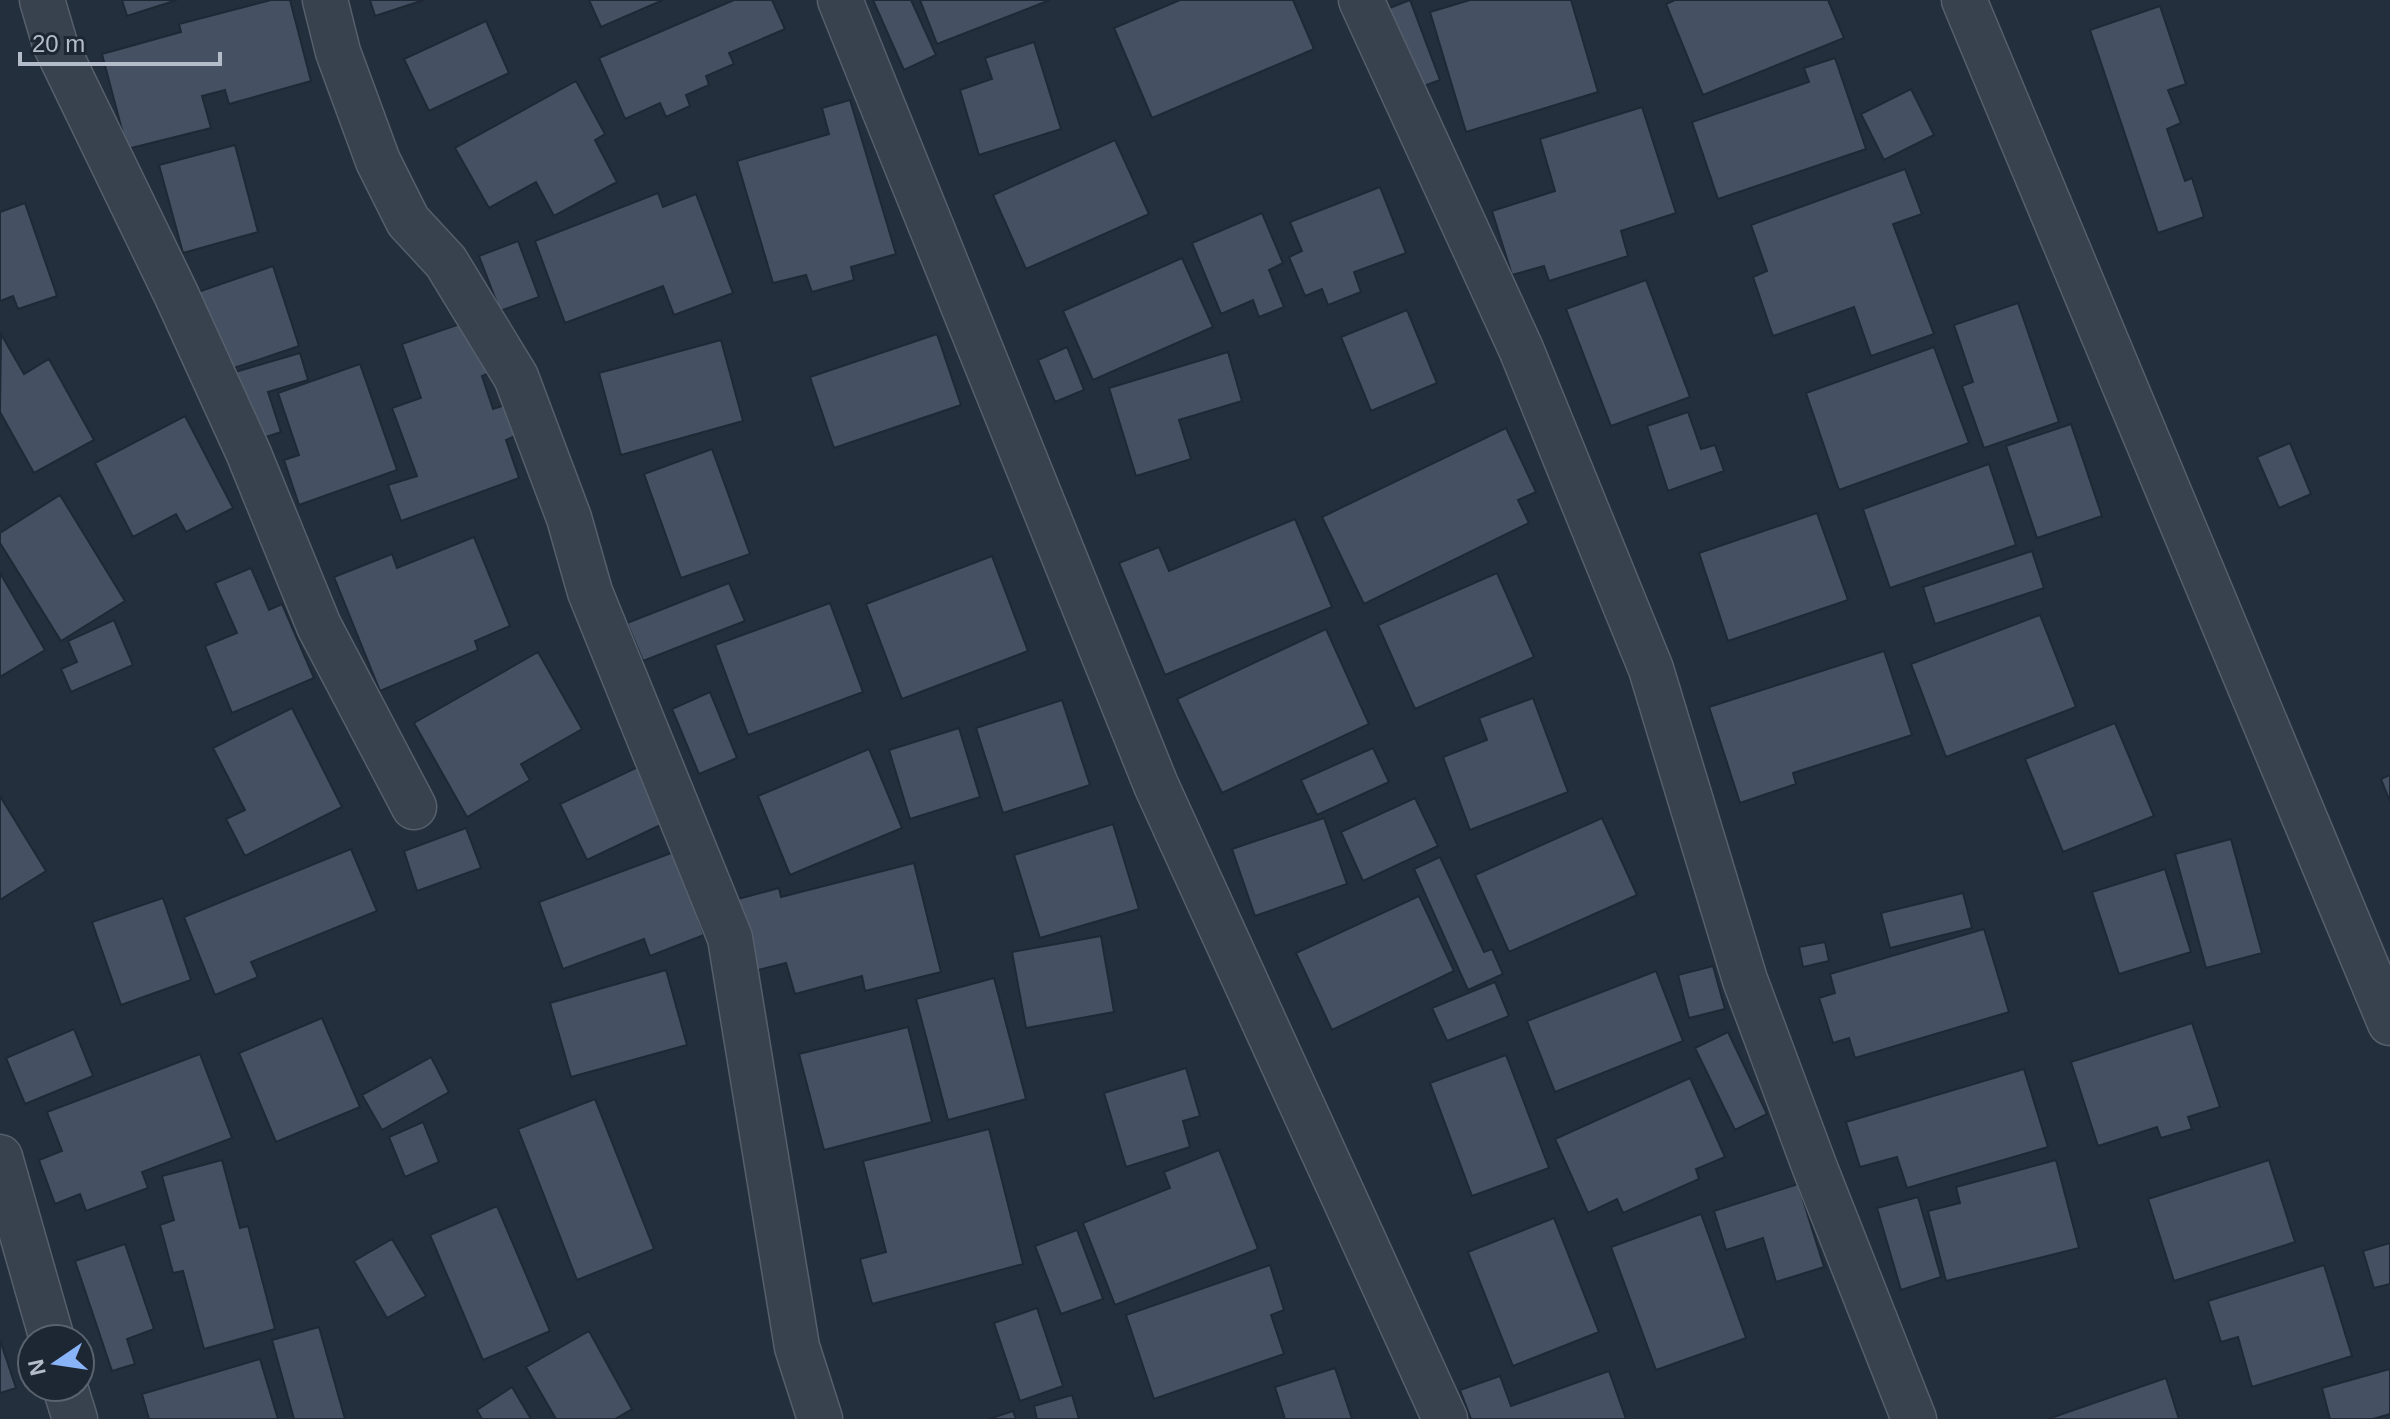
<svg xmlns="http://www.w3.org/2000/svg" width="2390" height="1419" font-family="Helvetica,sans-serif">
<rect width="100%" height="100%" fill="#242f3e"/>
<path fill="#455162" stroke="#1f2835" stroke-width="2" d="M 122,0 L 177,0 L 127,16 Z
M 271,0 L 290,0 L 311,81 L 229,104 L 225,90 L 202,96 L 211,128 L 127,149 L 102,54 L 181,32 L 179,24 Z
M 370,0 L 424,0 L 375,16 Z
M 589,0 L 663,0 L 601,27 Z
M 734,0 L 772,0 L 785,29 L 729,53 L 734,64 L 706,76 L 709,85 L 686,95 L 690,106 L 666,117 L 660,103 L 625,119 L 599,58 Z
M 873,0 L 911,0 L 936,55 L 904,70 Z
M 920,0 L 1050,0 L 937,44 Z
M 1180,0 L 1293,0 L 1314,49 L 1152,118 L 1114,28 Z
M 1410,0 L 1440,80 L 1416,89 L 1387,9 Z
M 1470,0 L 1571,0 L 1598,92 L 1466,132 L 1430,12 Z
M 1675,0 L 1828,0 L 1844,38 L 1703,95 L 1666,4 Z
M 2160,6 L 2186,84 L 2168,90 L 2181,123 L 2167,129 L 2185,181 L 2192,178 L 2204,217 L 2158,233 L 2090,30 Z
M 486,21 L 509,73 L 429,111 L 404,59 Z
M 1034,42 L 1061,129 L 979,155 L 960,90 L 992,79 L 985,58 Z
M 1835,58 L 1866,149 L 1718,199 L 1692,122 L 1809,82 L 1804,68 Z
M 576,81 L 605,134 L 595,140 L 617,182 L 554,216 L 536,182 L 489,208 L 455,148 Z
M 1911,89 L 1934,135 L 1884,160 L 1861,114 Z
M 850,100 L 896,254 L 851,267 L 854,280 L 812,292 L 806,275 L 773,283 L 737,161 L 829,134 L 822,108 Z
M 1642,107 L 1676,213 L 1621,231 L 1628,256 L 1549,281 L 1544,266 L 1512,275 L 1492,211 L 1555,191 L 1540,139 Z
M 1115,140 L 1149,214 L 1026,269 L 993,195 Z
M 235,145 L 258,232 L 183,253 L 159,165 Z
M 1905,169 L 1922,214 L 1893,224 L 1934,334 L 1871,356 L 1854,307 L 1773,336 L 1753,277 L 1767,271 L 1751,225 Z
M 1380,187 L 1406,253 L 1354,272 L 1361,292 L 1328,305 L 1322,289 L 1305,296 L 1289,257 L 1302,251 L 1290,222 Z
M 658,193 L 663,207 L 696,194 L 733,293 L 674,315 L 663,286 L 565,323 L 535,241 Z
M 25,203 L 57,296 L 18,309 L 13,296 L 0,301 L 0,212 Z
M 1262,213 L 1283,263 L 1269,270 L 1284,307 L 1259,317 L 1253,300 L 1221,314 L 1192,243 Z
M 518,241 L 539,297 L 500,311 L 479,256 Z
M 1182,258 L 1213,327 L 1093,380 L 1063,311 Z
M 273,266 L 299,346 L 222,372 L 195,293 Z
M 1646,280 L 1690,397 L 1611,426 L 1566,309 Z
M 2018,303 L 2059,422 L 1984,448 L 1962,386 L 1973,382 L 1954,325 Z
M 1407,310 L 1437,383 L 1371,411 L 1341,337 Z
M 477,318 L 494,371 L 482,376 L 493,409 L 505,405 L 515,436 L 506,440 L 519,478 L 401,521 L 388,485 L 417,476 L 392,408 L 421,398 L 402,344 Z
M 1,334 L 24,374 L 49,359 L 94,440 L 34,473 L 0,412 Z
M 937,334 L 961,405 L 834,448 L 810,377 Z
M 721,340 L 743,421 L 621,455 L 599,373 Z
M 1067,347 L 1084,390 L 1055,402 L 1038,360 Z
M 1934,347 L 1969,443 L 1839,490 L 1806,393 Z
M 1228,352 L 1242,401 L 1179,420 L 1191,459 L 1136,476 L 1109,388 Z
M 300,353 L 308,380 L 268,392 L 281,432 L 257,440 L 235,372 Z
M 360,364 L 397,470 L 299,505 L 284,460 L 299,455 L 278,393 Z
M 1688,412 L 1701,449 L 1715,445 L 1724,471 L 1668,491 L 1647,426 Z
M 185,416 L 233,508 L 186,532 L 176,514 L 133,537 L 95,463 Z
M 2071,424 L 2102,516 L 2037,538 L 2006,446 Z
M 1506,428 L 1536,492 L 1518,500 L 1529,523 L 1364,604 L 1322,517 Z
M 2290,443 L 2311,494 L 2279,508 L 2257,457 Z
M 712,449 L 750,554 L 681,578 L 644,474 Z
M 1989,464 L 2016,545 L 1890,588 L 1863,509 Z
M 60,495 L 125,601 L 61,641 L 0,543 L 0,533 Z
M 1817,513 L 1848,600 L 1728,641 L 1699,553 Z
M 1295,519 L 1332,607 L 1165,675 L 1119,563 L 1159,547 L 1169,571 Z
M 474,537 L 510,626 L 475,641 L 478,650 L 380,691 L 334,577 L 392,554 L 397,568 Z
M 2032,551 L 2044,588 L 1935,624 L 1923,587 Z
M 992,556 L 1028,651 L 902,699 L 866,604 Z
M 251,568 L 269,610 L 282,604 L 314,678 L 232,713 L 205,646 L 237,633 L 215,583 Z
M 0,573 L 45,650 L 0,677 Z
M 1497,573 L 1534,657 L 1415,709 L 1378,625 Z
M 729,583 L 745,621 L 643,661 L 627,623 Z
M 830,603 L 863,692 L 748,735 L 715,645 Z
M 2040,615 L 2076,707 L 1946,757 L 1911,664 Z
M 114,620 L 133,665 L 71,692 L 61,669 L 77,662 L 68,641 Z
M 1326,629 L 1369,724 L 1222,793 L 1177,699 Z
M 1884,651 L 1912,735 L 1793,773 L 1796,784 L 1740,803 L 1709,707 Z
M 538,652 L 582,729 L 521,764 L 530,780 L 467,817 L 414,723 Z
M 710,692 L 737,758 L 699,774 L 672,709 Z
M 1533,698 L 1568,792 L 1470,830 L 1443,757 L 1487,740 L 1479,718 Z
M 1062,700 L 1090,785 L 1003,813 L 976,728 Z
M 292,708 L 342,807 L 245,856 L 226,819 L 245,810 L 213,748 Z
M 2115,723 L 2154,816 L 2063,852 L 2025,759 Z
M 959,728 L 980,797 L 910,819 L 889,750 Z
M 1373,748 L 1389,782 L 1317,815 L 1301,780 Z
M 869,749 L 902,828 L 790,875 L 758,796 Z
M 644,764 L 671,820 L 587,860 L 560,804 Z
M 2390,775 L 2390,802 L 2381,779 Z
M 0,796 L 46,871 L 0,900 Z
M 1415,798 L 1438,846 L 1363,881 L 1341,832 Z
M 1324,818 L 1347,884 L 1255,916 L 1232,849 Z
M 1602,818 L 1637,895 L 1509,952 L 1475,875 Z
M 1113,824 L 1139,909 L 1040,938 L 1014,855 Z
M 466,828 L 481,868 L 417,891 L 404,851 Z
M 2231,839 L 2262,953 L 2206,968 L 2175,854 Z
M 351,849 L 377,911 L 251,962 L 258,977 L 215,995 L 184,917 Z
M 674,852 L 704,935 L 650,956 L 644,939 L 563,969 L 539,902 Z
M 1440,857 L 1484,952 L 1492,949 L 1503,974 L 1468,990 L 1414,869 Z
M 914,863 L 941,972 L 865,991 L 862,976 L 795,994 L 786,963 L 750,972 L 731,901 L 779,888 L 781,897 Z
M 2165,869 L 2191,952 L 2119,974 L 2092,892 Z
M 1963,893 L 1972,928 L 1890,948 L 1881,913 Z
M 1419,896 L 1454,971 L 1332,1030 L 1296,953 Z
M 163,898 L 191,980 L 121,1005 L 92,922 Z
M 1984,929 L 2009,1012 L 1855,1058 L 1849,1038 L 1833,1043 L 1819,998 L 1835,993 L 1830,974 Z
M 1101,936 L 1114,1012 L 1026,1028 L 1012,952 Z
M 1825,942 L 1829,961 L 1803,967 L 1799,947 Z
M 1713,966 L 1725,1009 L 1689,1018 L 1678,975 Z
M 666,970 L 687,1045 L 571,1077 L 550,1003 Z
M 1656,971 L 1683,1041 L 1555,1092 L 1527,1021 Z
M 994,978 L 1026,1099 L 948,1120 L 916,999 Z
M 1495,982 L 1509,1016 L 1447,1041 L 1432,1008 Z
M 322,1018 L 360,1107 L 276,1142 L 239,1053 Z
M 2192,1023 L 2220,1107 L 2188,1117 L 2192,1129 L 2161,1138 L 2157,1127 L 2098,1146 L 2071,1062 Z
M 908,1027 L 932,1122 L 824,1150 L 799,1054 Z
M 74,1029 L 93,1076 L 25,1104 L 6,1058 Z
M 1728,1032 L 1767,1114 L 1735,1130 L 1695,1048 Z
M 200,1054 L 232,1138 L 142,1172 L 148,1188 L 86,1211 L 80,1194 L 55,1204 L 39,1160 L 62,1151 L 47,1112 Z
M 1506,1055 L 1549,1168 L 1472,1196 L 1430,1083 Z
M 431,1057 L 449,1092 L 382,1130 L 362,1095 Z
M 1186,1068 L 1200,1116 L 1183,1121 L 1190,1147 L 1126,1167 L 1104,1093 Z
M 2024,1069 L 2048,1147 L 1907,1188 L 1897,1157 L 1860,1167 L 1846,1122 Z
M 1690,1078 L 1725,1157 L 1696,1169 L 1699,1179 L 1623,1213 L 1617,1199 L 1588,1213 L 1555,1139 Z
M 595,1099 L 654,1249 L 577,1280 L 518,1129 Z
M 423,1122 L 439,1162 L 405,1177 L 389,1137 Z
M 989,1129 L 1023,1264 L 872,1304 L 860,1259 L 886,1252 L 863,1161 Z
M 1219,1150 L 1258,1249 L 1115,1305 L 1083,1223 L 1170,1188 L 1164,1172 Z
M 222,1160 L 240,1228 L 248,1226 L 275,1329 L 204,1349 L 183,1271 L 173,1273 L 160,1225 L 174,1220 L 162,1176 Z
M 2056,1160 L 2079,1248 L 1946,1281 L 1928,1211 L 1960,1203 L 1956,1187 Z
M 2269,1160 L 2295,1242 L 2174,1281 L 2148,1199 Z
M 1798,1184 L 1824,1267 L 1776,1282 L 1763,1238 L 1726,1250 L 1714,1211 Z
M 1918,1197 L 1941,1277 L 1901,1290 L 1877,1208 Z
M 497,1206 L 550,1331 L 483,1360 L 430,1235 Z
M 1701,1214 L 1746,1338 L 1656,1370 L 1611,1247 Z
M 1554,1218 L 1599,1332 L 1513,1366 L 1468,1252 Z
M 1077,1230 L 1103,1299 L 1061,1314 L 1035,1246 Z
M 392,1239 L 426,1296 L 387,1318 L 354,1261 Z
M 2390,1243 L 2390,1284 L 2374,1288 L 2363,1251 Z
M 125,1244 L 154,1329 L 127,1339 L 135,1364 L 112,1371 L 75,1261 Z
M 1270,1265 L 1284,1310 L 1271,1315 L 1284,1354 L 1154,1399 L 1126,1315 Z
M 2324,1265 L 2352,1356 L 2252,1387 L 2238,1337 L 2221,1342 L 2208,1301 Z
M 1037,1308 L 1063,1386 L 1020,1401 L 994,1323 Z
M 319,1327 L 345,1419 L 294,1419 L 272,1340 Z
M 589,1331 L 632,1409 L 615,1419 L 556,1419 L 526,1367 Z
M 0,1340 L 16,1388 L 0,1393 Z
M 260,1359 L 278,1419 L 149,1419 L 142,1394 Z
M 1335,1368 L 1352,1419 L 1285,1419 L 1275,1387 Z
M 2390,1369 L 2390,1414 L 2373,1419 L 2330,1419 L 2322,1388 Z
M 1609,1371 L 1626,1419 L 1471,1419 L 1460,1390 L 1500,1376 L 1511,1406 Z
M 2166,1378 L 2179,1419 L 2048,1419 Z
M 512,1387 L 531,1419 L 482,1419 L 477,1410 Z
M 1072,1395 L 1079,1419 L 1037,1419 L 1034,1406 Z
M 1013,1411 L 1016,1419 L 989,1419 Z"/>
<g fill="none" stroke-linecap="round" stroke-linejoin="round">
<defs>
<path id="minor" d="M 42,0 L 55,44 L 176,294 L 248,452 L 319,626 L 414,807
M 325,0 L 338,52 L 378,161 L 408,221 L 446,262 L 516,377 L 569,518 L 590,592 L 730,938 L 797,1347 L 820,1419
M 840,0 L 1156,785 L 1445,1419
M 1361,0 L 1521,349 L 1651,669 L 1745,980 L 1815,1168 L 1914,1419
M 1964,0 L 2390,1023
M 0,1157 L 52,1339
M 65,1387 L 75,1419"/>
</defs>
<use href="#minor" stroke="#565f6c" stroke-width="47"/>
<use href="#minor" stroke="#38414e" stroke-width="44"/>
</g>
<g transform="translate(56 1363) rotate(257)"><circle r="38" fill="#1d2633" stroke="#59626f" stroke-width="2"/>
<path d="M0-6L14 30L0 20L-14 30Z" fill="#8ab4f8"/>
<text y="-12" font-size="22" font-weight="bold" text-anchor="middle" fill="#b4bcc9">N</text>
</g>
<path d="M20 52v12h200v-12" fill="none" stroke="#b4bcc9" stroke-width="4"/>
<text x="32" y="52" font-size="24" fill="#b4bcc9" stroke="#1d2633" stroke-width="6" paint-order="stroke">20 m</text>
</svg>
